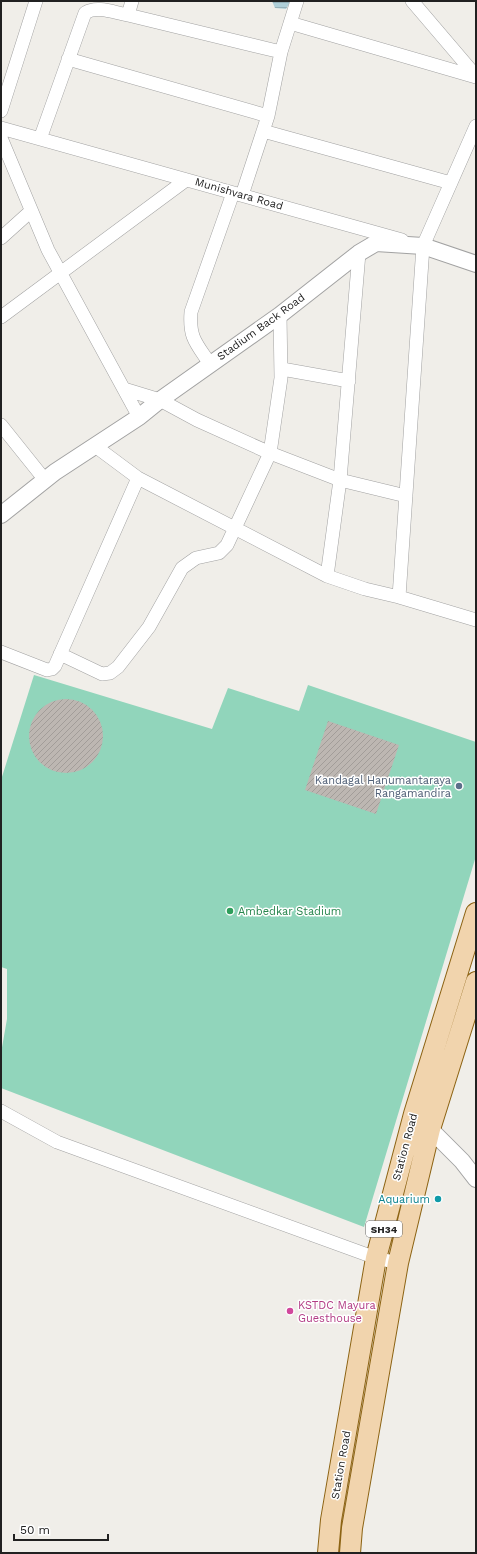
<svg xmlns="http://www.w3.org/2000/svg" width="477" height="1554" font-family="'Work Sans',sans-serif">
<defs>
<pattern id="water-rules" width="6" height="5" patternUnits="userSpaceOnUse"><rect width="6" height="5" fill="#afcfd8"/><path d="M0 2.5h6" fill="none" stroke="#96b1b9"/></pattern>
<pattern id="building-hatch" width="6" height="6" patternUnits="userSpaceOnUse"><rect width="6" height="6" fill="#bdb7b2"/><path d="M-1 1l2-2M0 6l6-6M5 7l2-2" fill="none" stroke="#a29d99"/></pattern>
</defs>
<rect width="100%" height="100%" fill="#f0eee9"/>
<path fill="#91d5bb" d="M 34,675 L 212,729 L 228,688 L 299,711 L 308,685 L 476,742 L 476,856 L 364,1227 L 1,1088 L 1,1053 L 7,1019 L 7,969 L 1,967 L 1,780 Z"/>
<path fill="url(#water-rules)" d="M 272,1 L 291,1 L 286,9 L 275,8 Z"/>
<path fill="url(#building-hatch)" d="M29 736a37 37 0 1 1 74 0a37 37 0 1 1-74 0Z
M 328,721 L 399,745 L 376,814 L 305,790 Z"/>
<g fill="none" stroke-linecap="round" stroke-linejoin="round">
<defs>
<path id="minor" d="M 412,1 L 476,76
M 128,15 L 281,52
M 290,23 L 476,77
M 68,59 L 268,116
M 1,111 L 36,1
M 1,128 L 402,240
M 263,131 L 451,183
M 1,138 L 48,250 L 139,417
M 40,139 L 85,13 C 97,5 115,13 128,15 L 132,1
M 242,195 L 268,116 L 281,52 L 297,1
M 1,238 L 31,211
M 1,317 L 186,180
M 210,364 C 196,343 189,338 191,312 L 233,193
M 282,369 L 349,381
M 124,389 L 160,400 L 197,420 L 270,453 L 340,480 L 406,496
M 1,425 L 45,480
M 95,446 L 138,478 L 327,576 L 365,589 L 399,597 L 476,620
M 327,576 L 340,480 L 359,253
M 399,597 L 423,246 L 476,126
M 1,652 L 47,670 L 52,669 L 55,666 L 138,478
M 60,654 L 102,674 L 110,673 L 118,667 L 149,627 L 182,568 L 196,558 L 219,553 L 227,545 L 270,453 L 281,378 L 280,315
M 1,1111 L 57,1142 L 376,1258 L 398,1263"/>
<path id="tertiary" d="M 1,515 L 55,472 L 139,417 L 160,400 L 280,315 L 359,253 L 376,243 L 423,246 L 476,264
M 424,1123 L 462,1161 L 476,1179"/>
<path id="primary" d="M 328,1553 L 331,1520 L 376,1258 L 414,1114 L 476,913
M 350,1553 L 352,1528 L 398,1263 L 430,1129 L 476,982"/>
</defs>
<use href="#minor" stroke="#a2a2a2" stroke-width="14"/>
<use href="#tertiary" stroke="#a2a2a2" stroke-width="18"/>
<use href="#primary" stroke="#8c6313" stroke-width="22"/>
<use href="#minor" stroke="#fff" stroke-width="13"/>
<use href="#tertiary" stroke="#fff" stroke-width="16"/>
<use href="#primary" stroke="#f1d4ad" stroke-width="20"/>
</g>
<circle fill="#5c6f8a" stroke="#fff" stroke-width="1.5" cx="459" cy="786" r="4"/>
<circle fill="#2e9e5b" stroke="#fff" stroke-width="1.5" cx="230" cy="911" r="4"/>
<circle fill="#0f9aa8" stroke="#fff" stroke-width="1.5" cx="438" cy="1199" r="4"/>
<circle fill="#d1479c" stroke="#fff" stroke-width="1.5" cx="290" cy="1311" r="4"/>
<g text-anchor="middle" dominant-baseline="central" stroke-width="3" stroke-linejoin="round" paint-order="stroke">
<rect fill="#fff" stroke="#646464" stroke-width="1" x="366" y="1221" width="36" height="16" rx="3"/>
<g font-size="10" font-weight="bold" fill="#212121">
<text x="384" y="1229">SH34</text>
</g>
<g font-size="11" fill="#212121" stroke="#fff">
<text transform="translate(239 194) rotate(16)">Munishvara Road</text>
<text transform="translate(261 327) rotate(-36)">Stadium Back Road</text>
<text transform="translate(405 1147) rotate(-75)">Station Road</text>
<text transform="translate(341 1465) rotate(-80)">Station Road</text>
</g>
<g font-size="11" fill="#4e5e75" stroke="#fff" text-anchor="end">
<text x="451" y="780">Kandagal Hanumantaraya<tspan x="451" dy="13">Rangamandira</tspan></text>
</g>
<g font-size="11" fill="#27864d" stroke="#fff" text-anchor="start">
<text x="238" y="911">Ambedkar Stadium</text>
</g>
<g font-size="11" fill="#0d838f" stroke="#fff" text-anchor="end">
<text x="430" y="1199">Aquarium</text>
</g>
<g font-size="11" fill="#b23c85" stroke="#fff" text-anchor="start">
<text x="298" y="1305">KSTDC Mayura<tspan x="298" dy="13">Guesthouse</tspan></text>
</g>
</g>
<rect width="477" height="1554" fill="none" stroke="#212121" stroke-width="4"/>
<path d="M14 1534v6h94v-6" fill="none" stroke="#212121" stroke-width="2"/>
<text x="20" y="1534" font-size="12" fill="#212121" stroke="#ffffff" stroke-width="3" paint-order="stroke">50 m</text>
</svg>
